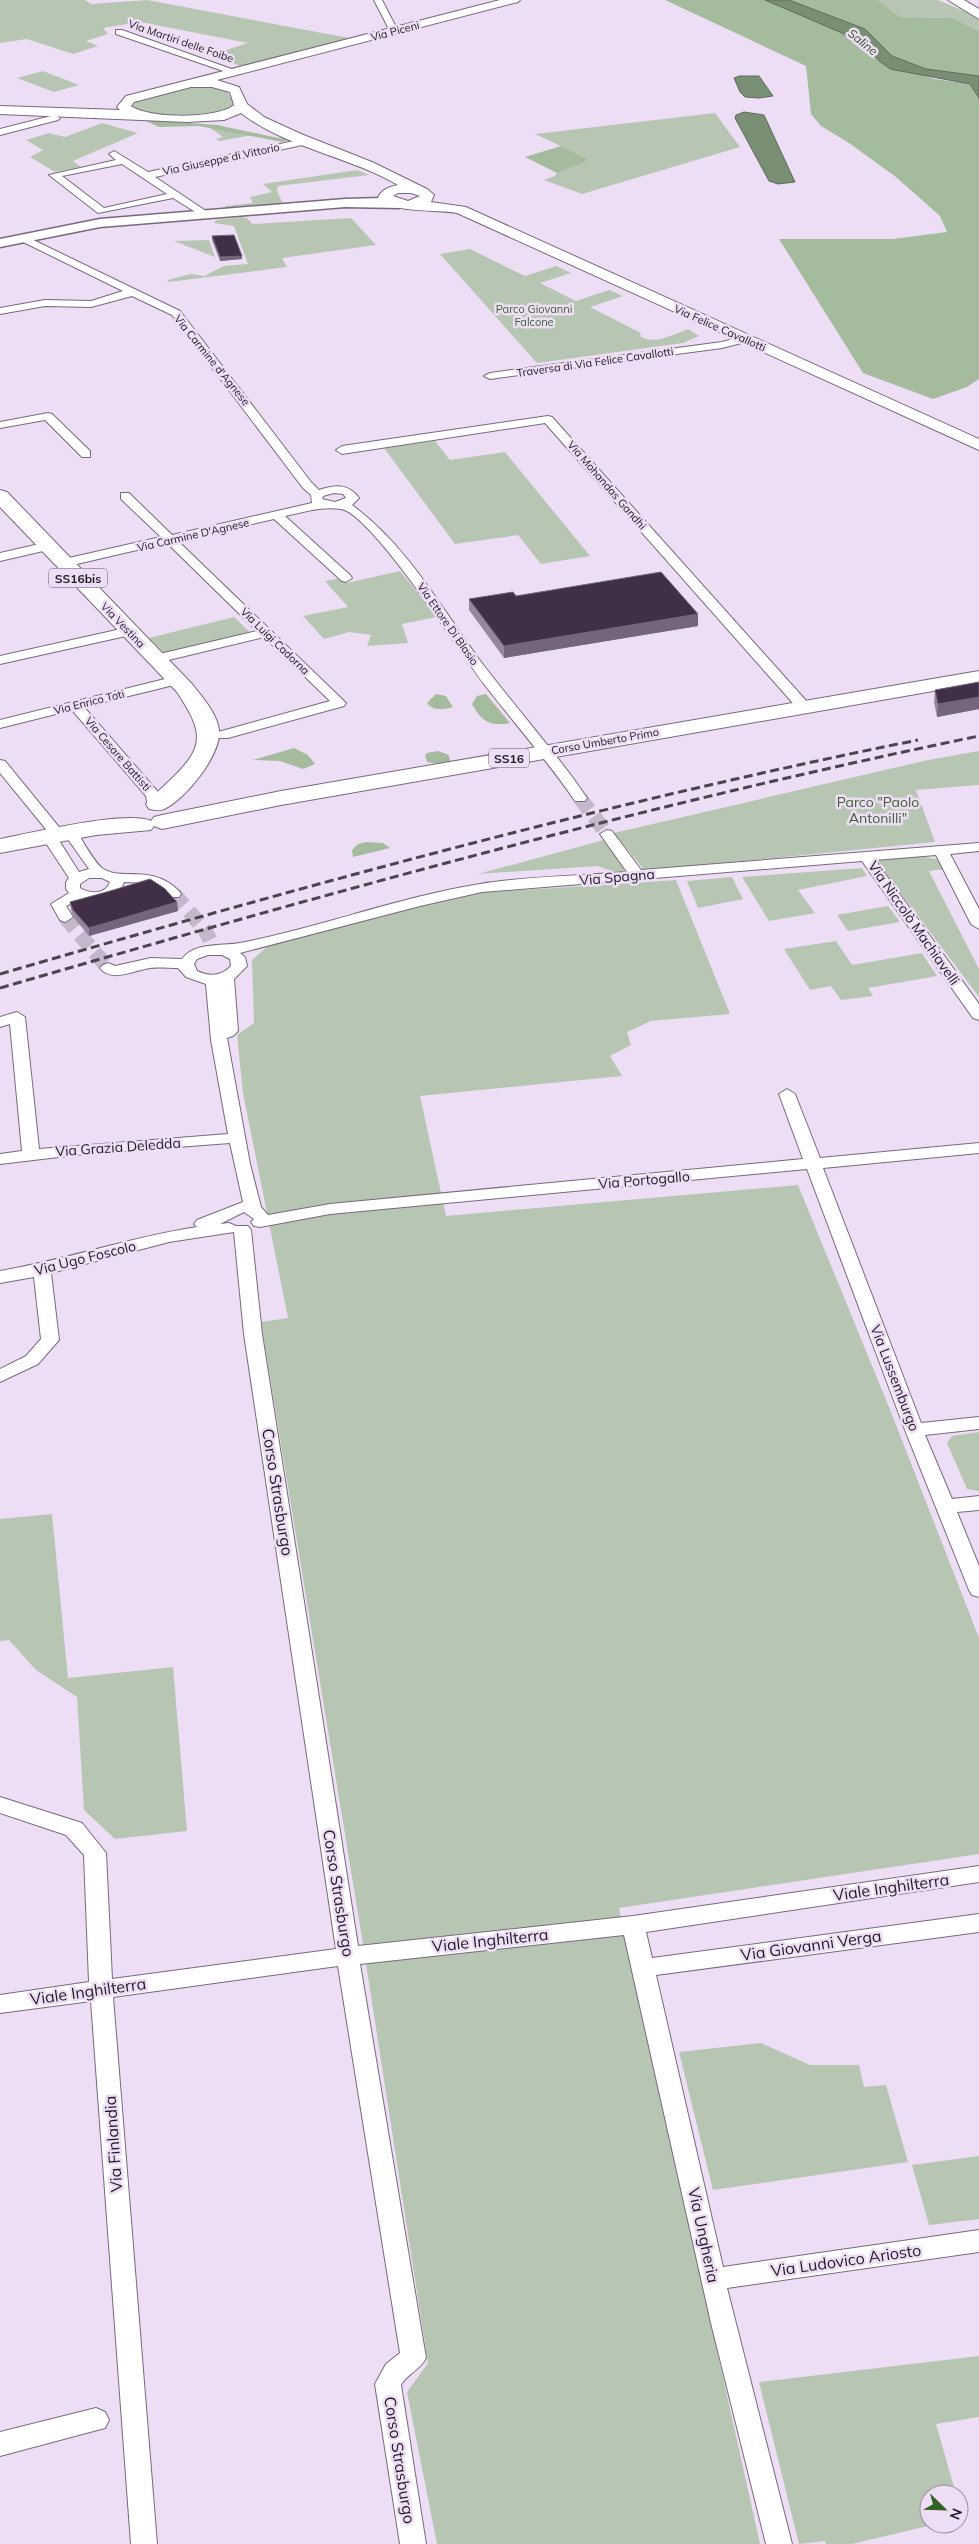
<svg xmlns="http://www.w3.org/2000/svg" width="979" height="2544" font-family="Mulish,sans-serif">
<rect width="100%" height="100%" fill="#eedef5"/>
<path fill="#b7c6b3" d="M 0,0 L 85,0 L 91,4 L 147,0 L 349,38 L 241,66 L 210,55 L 248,43 L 140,22 L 103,28 L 108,34 L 86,41 L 98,46 L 73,54 L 27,39 L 0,43 Z
M 878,0 L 938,0 L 979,17 L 979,31 L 952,18 L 900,17 Z
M 43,71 L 79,85 L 54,92 L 17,78 Z
M 202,85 C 221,88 228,86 234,106 C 220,119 147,118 131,106 L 134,102 Z
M 715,113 L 740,147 L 582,194 L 544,180 L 555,176 L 557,173 L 583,163 L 588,159 L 535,134 Z
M 102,123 L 138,133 L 73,161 L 81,167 L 55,172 L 30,157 L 43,150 L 26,140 L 49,133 L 65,137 Z
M 218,127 L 259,134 L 219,141 L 216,139 L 223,137 L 210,128 Z
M 357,170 L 369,175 L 278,186 L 277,191 L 284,206 L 226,211 L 225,206 L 253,203 L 250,197 L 272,192 L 263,184 Z
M 242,217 L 247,218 L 252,224 L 351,218 L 376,245 L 282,258 L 287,267 L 169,282 L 167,280 L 191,274 L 204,276 L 224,266 L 248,264 L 234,226 L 214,223 L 216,220 Z
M 209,240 L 215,257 L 174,241 Z
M 470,249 L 525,276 L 556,266 L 571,273 L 540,283 L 576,301 L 609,290 L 623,296 L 590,307 L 641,333 L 640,336 C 654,346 674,334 688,329 L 699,336 L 683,343 L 537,363 L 440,254 Z
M 435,441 L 450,460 L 505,452 L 590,556 L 541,564 L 518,535 L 455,544 L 384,448 Z
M 400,571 L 437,617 L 402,624 L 408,643 L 367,646 L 371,635 L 349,632 L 324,639 L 303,616 L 348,607 L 325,581 L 341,578 L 347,583 Z
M 234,617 L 252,634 L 166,655 L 149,638 Z
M 979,751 L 979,785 L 916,790 L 935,842 L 645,871 L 614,833 L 928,760 Z
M 604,840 L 623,864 L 625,868 L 624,872 L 616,873 L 598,866 L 478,874 Z
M 919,856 L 936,859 L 945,869 L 929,871 L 979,969 L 979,997 L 875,859 Z
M 862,868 L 867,876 L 798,890 L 815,913 L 769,921 L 742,877 Z
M 732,877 L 743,899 L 698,908 L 687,881 Z
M 676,880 L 730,1014 L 651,1021 L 627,1032 L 631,1045 L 610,1056 L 622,1076 L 420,1096 L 446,1216 L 798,1185 L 891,1412 L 979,1638 L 979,1854 L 619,1908 L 760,2544 L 437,2544 L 407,2392 L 428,2363 L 362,1938 L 261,1322 L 288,1318 L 243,1093 L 237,1035 L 254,1023 L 252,960 L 268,946 L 461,894 Z
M 888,906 L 900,922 L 848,931 L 837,915 Z
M 836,941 L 852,965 L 922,953 L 937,976 L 868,988 L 873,996 L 841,1000 L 831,986 L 810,990 L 784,949 Z
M 979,1432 L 979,1491 L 967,1489 L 947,1443 L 952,1436 Z
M 52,1514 L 68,1678 L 173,1667 L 187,1831 L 115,1839 L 84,1810 L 77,1697 L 36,1670 L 9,1640 L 0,1641 L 0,1519 Z
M 761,2043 L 810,2065 L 859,2065 L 864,2087 L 886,2085 L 908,2162 L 713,2190 L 679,2052 Z
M 979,2156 L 979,2219 L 929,2225 L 912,2165 Z
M 979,2356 L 979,2417 L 936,2424 L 956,2494 L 929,2494 L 929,2524 L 936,2524 L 852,2544 L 826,2544 L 825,2541 L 799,2544 L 759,2382 Z"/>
<path fill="#a4bb9e" d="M 665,0 L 765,0 L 842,33 L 874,59 L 935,79 L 970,84 L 979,98 L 979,379 L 967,387 L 933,399 L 863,373 L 779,239 L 893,239 L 947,232 L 940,216 L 896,177 L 849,143 L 821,126 L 811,114 L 806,66 Z
M 789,0 L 878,0 L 900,17 L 952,18 L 979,31 L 979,76 L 926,69 L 892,56 L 865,29 Z
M 148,120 L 217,125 L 288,140 L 282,142 L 199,126 L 159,127 L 146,121 Z
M 561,146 L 588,159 L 583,163 L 557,173 L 525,157 Z
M 436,694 L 446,696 L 453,707 C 445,710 432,711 427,703 Z
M 486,694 L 510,723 C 490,727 481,721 472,704 L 477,696 Z
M 294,748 L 308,755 L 315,764 L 303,769 L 280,761 L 253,760 Z
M 438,751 L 449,755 L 450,761 L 438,764 L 427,762 L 425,756 L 427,753 Z
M 366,842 L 383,843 L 390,848 L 353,857 L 352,850 L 358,844 Z"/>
<path fill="#798f73" stroke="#5f6c5b" d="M 765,0 L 789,0 L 865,29 L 892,56 L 926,69 L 979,76 L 979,98 L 970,84 L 890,69 L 842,33 Z
M 739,76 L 759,76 L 773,96 L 759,98 L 745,97 L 740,92 L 734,78 Z
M 744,112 L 764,115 L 795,182 L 778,184 L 769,181 L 735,118 L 736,115 Z"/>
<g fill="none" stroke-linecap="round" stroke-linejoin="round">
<path stroke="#c5b7cb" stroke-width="15" stroke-dasharray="15 8" stroke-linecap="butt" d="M 580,798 L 607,834
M 174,894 L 205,930 L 210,940
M 65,917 L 108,968"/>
<defs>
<path id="minor" d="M 374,0 L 382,0 L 398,31 L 397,33 L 391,33 Z
M 116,30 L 122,30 L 240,72 L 232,74 L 116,34 Z
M 55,115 L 60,118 L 58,120 L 0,135 L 0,129 Z
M 299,140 L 302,141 L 302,145 L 155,177 L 209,213 L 210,215 L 205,218 L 173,198 L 98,213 L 49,175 L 116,160 L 109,154 L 114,151 L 148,172 ZM 122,164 L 167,194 L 104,208 L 62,176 Z
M 23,235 L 180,311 L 311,482 L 319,490 C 335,485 348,483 359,498 L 352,505 C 406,545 439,604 478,658 C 509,699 542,737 573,778 L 587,798 L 585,801 L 575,801 C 547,760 514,723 484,684 C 462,655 371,513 341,509 C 322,506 304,512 285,516 L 350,575 L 352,578 L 346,582 L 342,581 L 274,519 L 178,541 L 346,703 L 344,706 L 228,738 L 218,738 L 216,735 L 218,732 L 330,701 L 264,637 L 156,663 L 151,662 L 149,659 L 151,656 L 257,631 L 167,543 L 64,567 L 58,563 L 60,560 L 161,537 L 121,499 L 121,493 L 129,493 L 172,535 L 312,503 L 311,495 L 303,488 L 172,315 L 132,296 L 91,307 L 45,306 L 0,314 L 0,308 L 45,300 L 91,301 L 123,291 L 19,240 L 18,238 ZM 334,493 L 343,494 L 346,498 L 335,502 L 322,499 L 323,496 Z
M 745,336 L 751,339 L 749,341 L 722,348 L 490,379 L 484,376 L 490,373 L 722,342 Z
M 48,413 L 52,414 L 90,451 L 90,457 L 82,457 L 45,420 L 0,428 L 0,422 Z
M 548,416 L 552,417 L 809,704 L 811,707 L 809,710 L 799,710 L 545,423 L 342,454 L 336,450 L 342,446 Z
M 48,542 L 52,543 L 54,546 L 52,549 L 0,561 L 0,553 Z
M 130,627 L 135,628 L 137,631 L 135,634 L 0,664 L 0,656 Z
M 177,676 L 182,677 L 184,680 L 182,683 L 84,707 L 158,792 L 160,804 L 158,807 L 148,807 L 146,796 L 72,710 L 0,728 L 0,720 Z
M 0,760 L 5,761 L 63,832 L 70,828 L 75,829 C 82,839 93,861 102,868 C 121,882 151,863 179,891 L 181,894 L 179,897 L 169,897 L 149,883 L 124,882 L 120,891 L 110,898 L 98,901 L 81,899 L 66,906 L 73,917 L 65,922 L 60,920 L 51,904 L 69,893 L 66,889 L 66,882 L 69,878 L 42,837 L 49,833 L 0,773 ZM 65,835 L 89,869 L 79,872 L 58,839 ZM 89,878 L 102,878 L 110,882 C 105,895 90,894 80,888 L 80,884 Z
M 607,830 L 612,831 L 641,870 L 979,843 L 979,851 L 950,854 L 979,909 L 979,929 L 971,924 L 936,855 L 875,860 L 979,1004 L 979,1020 L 973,1018 L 862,861 L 482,892 L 420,906 L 240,953 L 245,957 L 247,966 L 234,979 L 238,1031 L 233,1036 L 227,1038 L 250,1164 L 261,1207 L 268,1215 L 330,1204 L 803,1159 L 779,1094 L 787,1089 L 795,1094 L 820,1158 L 979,1143 L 979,1153 L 823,1168 L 921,1423 L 979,1417 L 979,1429 L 925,1435 L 952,1499 L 979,1496 L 979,1510 L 957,1512 L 979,1566 L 979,1597 L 972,1595 L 969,1590 L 905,1430 L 807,1169 L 330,1214 L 260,1227 L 254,1226 L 251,1222 L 254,1219 L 244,1212 L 220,1224 L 229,1223 L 236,1226 L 248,1226 L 251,1230 L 262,1334 L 358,1946 L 633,1916 L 979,1866 L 979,1882 L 646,1932 L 652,1958 L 979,1914 L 979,1932 L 656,1975 L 723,2267 L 979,2230 L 979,2252 L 727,2288 L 792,2544 L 766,2544 L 711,2323 L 624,1935 L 360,1964 L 426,2358 C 420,2370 407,2374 401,2385 L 426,2544 L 400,2544 L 375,2384 L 386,2364 L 400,2353 L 338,1966 L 113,1997 L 157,2544 L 131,2544 L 91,2001 L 0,2013 L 0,1995 L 89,1982 L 84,1855 L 66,1835 L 0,1813 L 0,1797 L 82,1823 L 106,1853 L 112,1979 L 336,1949 L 244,1334 L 234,1232 L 169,1242 L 51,1273 L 59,1340 L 38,1364 L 0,1382 L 0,1369 L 26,1356 L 41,1339 L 34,1277 L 0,1283 L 0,1271 C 66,1260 130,1237 197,1227 L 194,1224 L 197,1220 L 243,1202 L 230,1143 L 84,1154 L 0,1164 L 0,1154 L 22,1151 L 10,1024 L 0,1027 L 0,1017 L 17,1012 L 25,1017 L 39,1149 L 228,1134 L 211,1040 L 206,984 L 186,977 L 178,968 C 169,968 159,967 150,968 C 135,970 111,983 100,968 L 103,965 L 108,963 L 115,966 L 151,958 L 182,959 C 195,941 224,947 245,942 C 324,926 400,897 480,884 C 528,876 579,876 627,872 L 600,834 ZM 208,955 L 222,955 L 230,959 L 231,966 C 222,976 209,977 197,971 L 194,964 L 197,959 Z
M 96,2408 L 105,2412 L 109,2420 L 105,2428 L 0,2456 L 0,2432 Z"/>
<path id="tertiary" d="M 383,198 L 403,201 L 405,204 L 399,208 L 345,207 L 100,227 L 0,247 L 0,239 L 100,219 L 345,199 Z"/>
<path id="secondary" d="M 500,0 L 520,0 L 518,2 L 217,80 L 239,87 L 247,104 L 264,117 L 301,134 L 372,162 L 427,189 L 434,195 L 431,202 L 466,207 L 979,439 L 979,450 L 457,213 C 437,209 391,214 378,197 C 383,189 389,187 398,185 C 348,156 286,148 241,113 L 224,120 L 187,122 L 0,114 L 0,106 L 120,110 L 117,107 L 126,96 ZM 191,87 L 212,87 L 230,92 L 234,105 C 217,119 149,119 131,106 L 134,102 ZM 398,193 L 411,193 L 420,196 L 408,201 L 393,196 Z"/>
<path id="primary" d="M 948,0 L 964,0 L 979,9 L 979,19 Z
M 0,490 L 7,492 L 192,684 C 202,697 217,713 219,730 C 222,754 185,800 164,809 C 159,811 154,810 149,809 L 146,804 C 152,795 161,790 168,782 C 206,747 204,733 177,692 L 0,507 Z
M 979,671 L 979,683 L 281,805 L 162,829 L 154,826 L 151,830 L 96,835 L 0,853 L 0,839 C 31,833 126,810 151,821 L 154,817 L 162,815 L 281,791 Z"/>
</defs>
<use href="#minor" stroke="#78697d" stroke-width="2"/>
<use href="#tertiary" stroke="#78697d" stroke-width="3"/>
<use href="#secondary" stroke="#78697d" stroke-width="2"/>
<use href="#primary" stroke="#78697d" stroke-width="2"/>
<use href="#minor" fill="#fff" fill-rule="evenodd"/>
<use href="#tertiary" fill="#fff" fill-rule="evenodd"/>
<use href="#secondary" fill="#fff" fill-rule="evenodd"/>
<use href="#primary" fill="#fff" fill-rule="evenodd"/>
<path stroke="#4c444f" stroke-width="3" stroke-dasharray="9 4.5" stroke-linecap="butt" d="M 0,974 C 304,886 608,802 918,740
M 0,988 C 324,894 648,804 979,736"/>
</g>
<path fill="#98869e" d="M 212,236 L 242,256 L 242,259 L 220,261 L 212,240 Z
M 516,596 L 698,614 L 698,626 L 504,658 L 469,610 L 469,599 Z
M 979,682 L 979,709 L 937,717 L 934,702 L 935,690 Z
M 70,902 L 177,902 L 178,911 L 89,936 L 74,918 L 71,910 Z"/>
<path fill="#75647c" d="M 242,256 L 242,259 L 220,261 L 220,257 Z
M 698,614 L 698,626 L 504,658 L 504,646 Z
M 979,697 L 979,709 L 937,717 L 938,704 Z
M 177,902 L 178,911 L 89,936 L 89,928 Z"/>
<path fill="#412f48" stroke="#75647c" d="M 234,235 L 242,256 L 220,257 L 212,236 Z
M 661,572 L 698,614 L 504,646 L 469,599 L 513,592 L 516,596 Z
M 979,682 L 979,697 L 938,704 L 935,690 Z
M 150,879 L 164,888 L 177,902 L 89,928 L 73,910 L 70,902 L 110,891 Z"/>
<g text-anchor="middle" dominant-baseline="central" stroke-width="5" stroke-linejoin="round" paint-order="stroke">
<g font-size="11" fill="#211b23" stroke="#eedef5">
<text transform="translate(395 31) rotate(-15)">Via Piceni</text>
<text transform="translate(181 41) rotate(19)">Via Martiri delle Foibe</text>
<text transform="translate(221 159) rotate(-12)">Via Giuseppe di Vittorio</text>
<text transform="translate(720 328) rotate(24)">Via Felice Cavallotti</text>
<text transform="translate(212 360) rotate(51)">Via Carmine d'Agnese</text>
<text transform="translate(595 362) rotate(-8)">Traversa di Via Felice Cavallotti</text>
<text transform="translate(607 485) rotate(49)">Via Mohandas Gandhi</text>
<text transform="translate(193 535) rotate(-13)">Via Carmine D'Agnese</text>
<text transform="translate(448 624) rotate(55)">Via Ettore Di Blasio</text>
<text transform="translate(123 625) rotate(46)">Via Vestina</text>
<text transform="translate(275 641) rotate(44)">Via Luigi Cadorna</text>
<text transform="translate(89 702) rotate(-14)">Via Enrico Toti</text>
<text transform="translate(605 741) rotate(-10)">Corso Umberto Primo</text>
<text transform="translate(118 754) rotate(49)">Via Cesare Battisti</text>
</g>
<g font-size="11" fill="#3e5f34" stroke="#eedef5">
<text x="534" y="309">Parco Giovanni<tspan x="534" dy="13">Falcone</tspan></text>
</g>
<g font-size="12" font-style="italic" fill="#34552a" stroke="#eedef5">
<text transform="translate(863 42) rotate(39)">Saline</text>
</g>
<g fill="#eedef5" stroke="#5e5662" stroke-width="1">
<rect x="49" y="568.5" width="58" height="19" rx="4"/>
<rect x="489" y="748.5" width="40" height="19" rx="4"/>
</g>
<g font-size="12" font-weight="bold" fill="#211b23">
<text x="78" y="578">SS16bis</text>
<text x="509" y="758">SS16</text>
</g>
<g font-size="14" fill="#3e5f34" stroke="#eedef5">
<text x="878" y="802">Parco "Paolo<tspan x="878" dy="16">Antonilli"</tspan></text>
</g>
<g font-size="14" fill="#211b23" stroke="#eedef5">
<text transform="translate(617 877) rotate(-5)">Via Spagna</text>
<text transform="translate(914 923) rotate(55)">Via Niccolò Machiavelli</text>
<text transform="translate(118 1147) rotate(-4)">Via Grazia Deledda</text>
<text transform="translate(644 1180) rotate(-5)">Via Portogallo</text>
<text transform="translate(85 1258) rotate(-14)">Via Ugo Foscolo</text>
<text transform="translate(895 1378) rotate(69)">Via Lussemburgo</text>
</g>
<g font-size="16" fill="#211b23" stroke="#eedef5">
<text transform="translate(278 1492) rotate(81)">Corso Strasburgo</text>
<text transform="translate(891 1887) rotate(-8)">Viale Inghilterra</text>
<text transform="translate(339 1893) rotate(81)">Corso Strasburgo</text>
<text transform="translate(490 1940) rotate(-6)">Viale Inghilterra</text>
<text transform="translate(811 1945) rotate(-8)">Via Giovanni Verga</text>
<text transform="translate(88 1991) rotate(-8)">Viale Inghilterra</text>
<text transform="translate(113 2144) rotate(-94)">Via Finlandia</text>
<text transform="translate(704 2235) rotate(78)">Via Ungheria</text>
<text transform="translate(846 2260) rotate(-8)">Via Ludovico Ariosto</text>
<text transform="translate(400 2460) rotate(81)">Corso Strasburgo</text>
</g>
</g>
<g transform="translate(944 2509) rotate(113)"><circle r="24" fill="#eedef5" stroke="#9c90a1"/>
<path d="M0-4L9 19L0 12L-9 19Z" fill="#336324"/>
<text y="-8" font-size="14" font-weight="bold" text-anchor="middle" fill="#211b23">N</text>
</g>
</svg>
